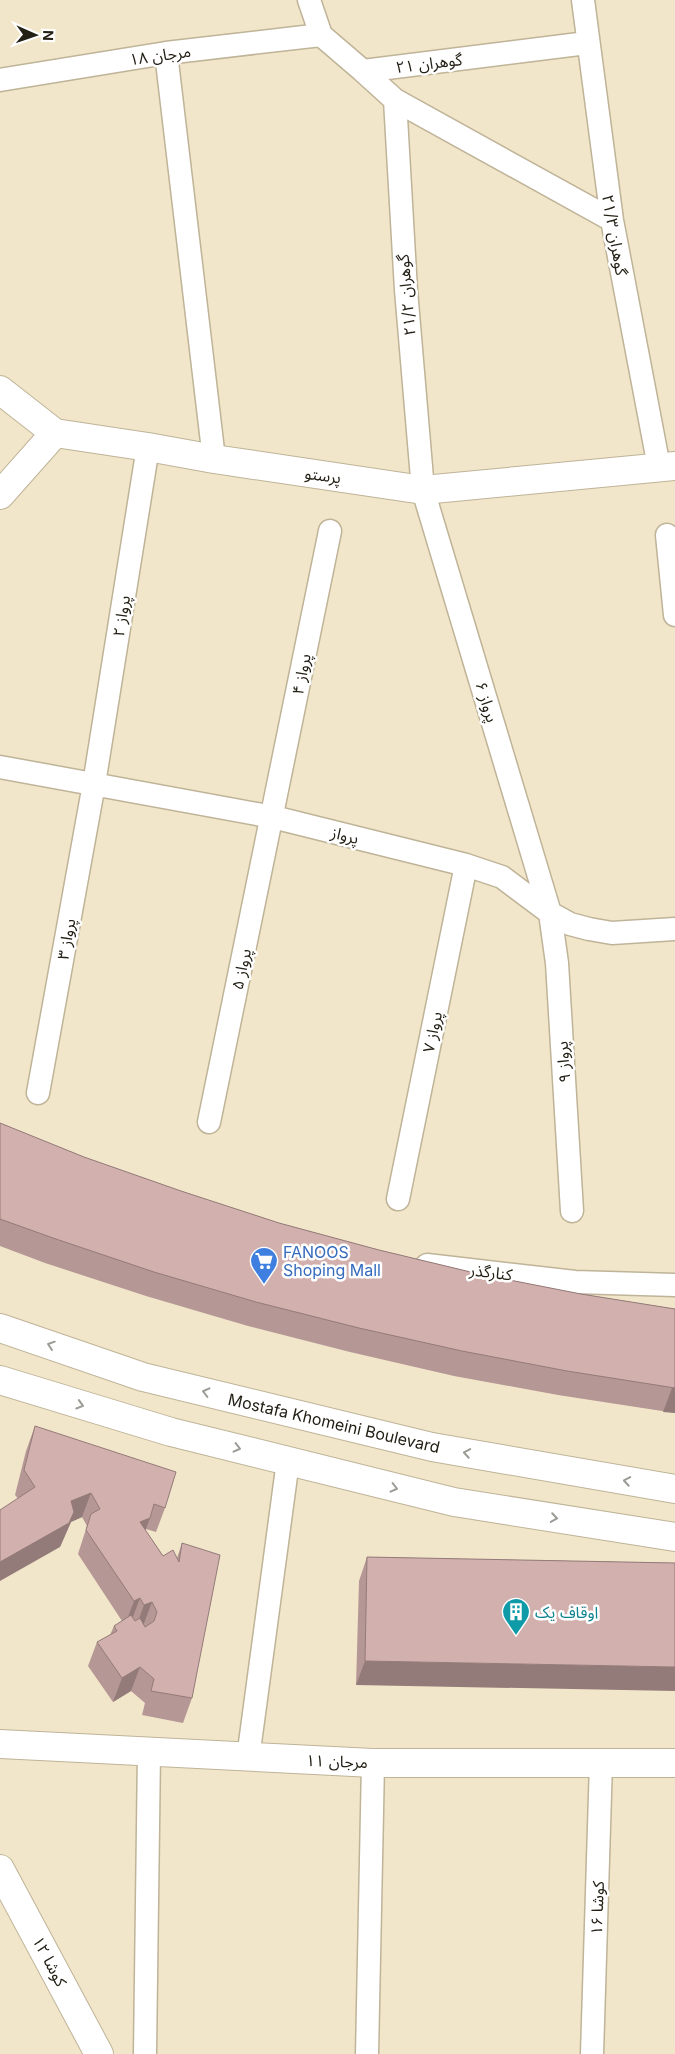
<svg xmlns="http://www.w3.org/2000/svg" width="675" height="2054" font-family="Inter,'Noto Sans Arabic',sans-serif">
<rect width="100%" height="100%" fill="#f2e6ca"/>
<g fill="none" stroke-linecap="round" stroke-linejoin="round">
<defs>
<path id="street" d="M 309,0 L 321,35 L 363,71 L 587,43
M 583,0 L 612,220 L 659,467
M 166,53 L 214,459
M 363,71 L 395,100 L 612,220
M 0,80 L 166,53 L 321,35
M 395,100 L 406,290 L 423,490 L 550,913 L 557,963 L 572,1211
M 667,535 L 675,615
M 0,767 L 273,817 L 466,865 L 502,877 L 550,913 L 570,924 L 589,929 L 612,933 L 675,929
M 38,1093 L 94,784 L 148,447
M 209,1122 L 330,531
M 398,1199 L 466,865
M 427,1265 L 575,1282 L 675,1285
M 248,1758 L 288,1461
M 145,2054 L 149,1751
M 367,2054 L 373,1763
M 592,2054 L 601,1762"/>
<path id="secondary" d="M 0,390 L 55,433
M 0,495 L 55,433 L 148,447 L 214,459 L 423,490 L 675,466
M 0,1328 L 143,1377 L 432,1447 L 675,1489
M 0,1380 L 171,1432 L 454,1502 L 675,1537
M 0,1744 L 373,1763 L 675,1763
M 0,1869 L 99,2054"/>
</defs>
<use href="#street" stroke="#bfb398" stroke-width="25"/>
<use href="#secondary" stroke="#bfb398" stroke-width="30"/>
<use href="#street" stroke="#fff" stroke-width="22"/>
<use href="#secondary" stroke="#fff" stroke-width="28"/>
</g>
<path fill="#b59795" d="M 0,1123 L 84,1157 L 181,1191 L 279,1223 L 379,1250 L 479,1274 L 581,1294 L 675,1309 L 675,1413 L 558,1395 L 454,1376 L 350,1352 L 248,1326 L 146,1296 L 45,1263 L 0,1246 Z
M 35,1426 L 165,1508 L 156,1532 L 146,1529 L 146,1531 L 163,1556 L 177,1558 L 182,1543 L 192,1698 L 183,1723 L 142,1715 L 145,1703 L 131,1691 L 113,1702 L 88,1666 L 97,1642 L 110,1635 L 114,1626 L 122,1621 L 78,1554 L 87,1526 L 82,1517 L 71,1522 L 60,1547 L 15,1495 L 26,1451 Z
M 367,1557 L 675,1563 L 356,1685 L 359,1581 Z"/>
<path fill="#937b79" d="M 672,1388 L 675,1388 L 675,1413 L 663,1412 Z
M 91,1493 L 82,1517 L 71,1522 L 60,1547 L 0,1581 L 0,1562 L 71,1501 Z
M 150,1518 L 141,1542 L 140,1522 Z
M 140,1598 L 131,1622 L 125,1625 L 134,1601 Z
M 152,1602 L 143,1626 L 135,1630 L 144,1605 Z
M 365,1661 L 675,1667 L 675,1691 L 356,1685 Z
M 140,1667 L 131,1691 L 113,1702 L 122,1678 Z"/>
<path fill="#d2b0ad" stroke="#937b79" d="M 0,1123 L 84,1157 L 181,1191 L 279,1223 L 379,1250 L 479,1274 L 581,1294 L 675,1309 L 675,1388 L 567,1371 L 462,1351 L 359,1328 L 256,1302 L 154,1272 L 53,1238 L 0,1219 Z
M 35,1426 L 176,1472 L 165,1508 L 154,1504 L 150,1518 L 140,1522 L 163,1556 L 173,1550 L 179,1562 L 182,1543 L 220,1555 L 192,1698 L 151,1691 L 154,1679 L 140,1667 L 122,1678 L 97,1642 L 117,1631 L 114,1626 L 131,1615 L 135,1621 L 140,1618 L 145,1627 L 154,1621 L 157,1612 L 152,1602 L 144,1605 L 140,1598 L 134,1601 L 86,1530 L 91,1514 L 100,1509 L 91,1493 L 71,1501 L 74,1512 L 69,1523 L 0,1562 L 0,1510 L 35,1487 L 24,1470 Z
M 367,1557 L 675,1563 L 675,1667 L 365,1661 Z"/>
<defs><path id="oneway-chevron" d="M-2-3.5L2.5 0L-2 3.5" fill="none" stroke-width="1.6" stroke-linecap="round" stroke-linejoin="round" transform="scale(1.25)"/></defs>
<g stroke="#9c9b96">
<use href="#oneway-chevron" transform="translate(51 1345) rotate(-161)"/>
<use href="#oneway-chevron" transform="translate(206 1392) rotate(-166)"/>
<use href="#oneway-chevron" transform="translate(80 1405) rotate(17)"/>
<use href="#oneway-chevron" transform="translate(237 1448) rotate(14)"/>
<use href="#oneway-chevron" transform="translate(467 1453) rotate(-170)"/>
<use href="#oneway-chevron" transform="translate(627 1481) rotate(-170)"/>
<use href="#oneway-chevron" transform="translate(394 1488) rotate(14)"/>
<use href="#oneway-chevron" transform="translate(554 1518) rotate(9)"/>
</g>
<defs>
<symbol id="supermarket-pin" viewBox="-11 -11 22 30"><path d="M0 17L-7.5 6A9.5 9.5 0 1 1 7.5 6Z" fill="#3f7fe0" stroke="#fff"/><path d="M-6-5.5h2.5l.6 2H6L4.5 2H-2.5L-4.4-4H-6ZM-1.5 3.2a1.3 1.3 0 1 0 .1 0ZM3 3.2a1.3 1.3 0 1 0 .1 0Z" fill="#fff"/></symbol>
<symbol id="building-pin" viewBox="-11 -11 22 30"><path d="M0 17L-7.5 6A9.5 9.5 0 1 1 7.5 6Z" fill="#0f9aa8" stroke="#fff"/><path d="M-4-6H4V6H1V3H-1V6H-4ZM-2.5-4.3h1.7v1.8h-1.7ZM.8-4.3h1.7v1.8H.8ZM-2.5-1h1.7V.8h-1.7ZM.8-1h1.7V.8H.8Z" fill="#fff"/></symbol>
</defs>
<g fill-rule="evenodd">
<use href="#supermarket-pin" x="248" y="1245" width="32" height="43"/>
<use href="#building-pin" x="500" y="1596" width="32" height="43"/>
</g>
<g text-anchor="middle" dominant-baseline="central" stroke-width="5" stroke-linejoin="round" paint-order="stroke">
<g font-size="16" fill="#242016" stroke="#fff">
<text transform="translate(160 55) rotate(-8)">مرجان ۱۸</text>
<text transform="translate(429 63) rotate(-7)">گوهران ۲۱</text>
<text transform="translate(615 235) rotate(80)">گوهران ۲۱/۳</text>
<text transform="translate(406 295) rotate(-95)">گوهران ۲۱/۲</text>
<text transform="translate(323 475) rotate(8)">پرستو</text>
<text transform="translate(121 616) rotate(-81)">پرواز ۲</text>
<text transform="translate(301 674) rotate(-79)">پرواز ۴</text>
<text transform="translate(487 702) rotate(73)">پرواز ۶</text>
<text transform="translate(345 835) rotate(14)">پرواز</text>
<text transform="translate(66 939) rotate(-80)">پرواز ۳</text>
<text transform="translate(241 969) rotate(-78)">پرواز ۵</text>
<text transform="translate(432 1032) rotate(-78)">پرواز ۷</text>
<text transform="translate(563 1062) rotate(-94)">پرواز ۹</text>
<text transform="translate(491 1272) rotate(7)">کنارگذر</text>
<text transform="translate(334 1423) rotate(13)">Mostafa Khomeini Boulevard</text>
<text transform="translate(337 1761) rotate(2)">مرجان ۱۱</text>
<text transform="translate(597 1908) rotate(-88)">کوشا ۱۶</text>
<text transform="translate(50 1961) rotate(62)">کوشا ۱۲</text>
</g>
<g font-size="16" fill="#366cbe" stroke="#fff" text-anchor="start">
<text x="283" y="1252">FANOOS<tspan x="283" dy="18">Shoping Mall</tspan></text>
</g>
<g font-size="16" fill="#0d838f" stroke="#fff" text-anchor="start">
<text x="535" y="1612">اوقاف یک</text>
</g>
</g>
<g transform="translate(35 35) rotate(92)" stroke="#ffffff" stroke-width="4" paint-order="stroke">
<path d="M0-4L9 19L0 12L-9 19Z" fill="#242016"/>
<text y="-8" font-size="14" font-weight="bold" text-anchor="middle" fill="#242016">N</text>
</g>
</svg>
